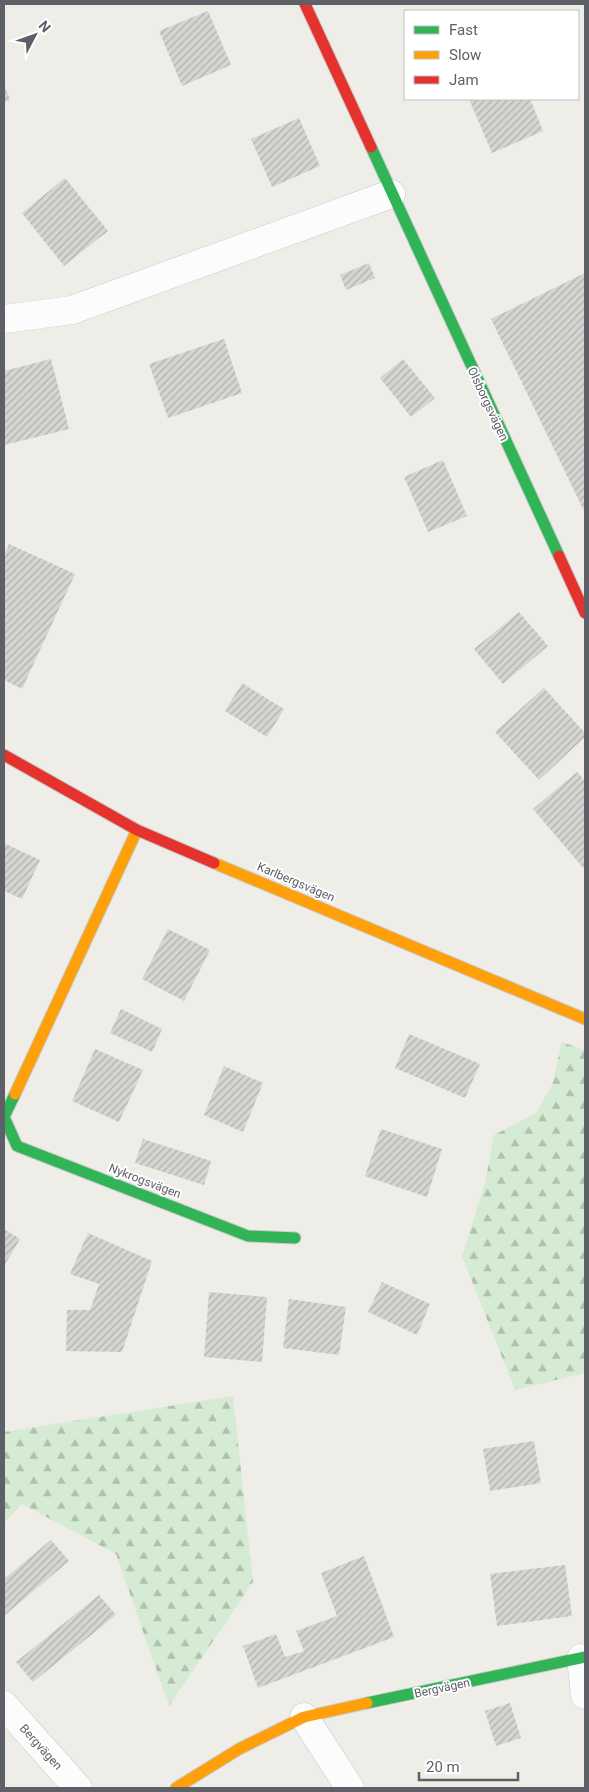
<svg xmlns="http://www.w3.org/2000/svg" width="589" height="1792" font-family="Roboto,sans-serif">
<defs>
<pattern id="forest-firs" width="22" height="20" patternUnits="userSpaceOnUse" patternTransform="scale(1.25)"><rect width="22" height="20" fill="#d5ebd3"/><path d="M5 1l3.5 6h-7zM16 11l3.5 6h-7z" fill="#b0c2af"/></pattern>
<pattern id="building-hatch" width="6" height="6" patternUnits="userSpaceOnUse" patternTransform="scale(1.25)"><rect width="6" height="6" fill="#d5d5d2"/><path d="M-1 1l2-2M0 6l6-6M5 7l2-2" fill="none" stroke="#b0b0ae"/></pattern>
</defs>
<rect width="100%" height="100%" fill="#eeede8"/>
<path fill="url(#forest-firs)" d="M 562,1042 L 585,1050 L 585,1373 L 515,1390 L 462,1256 L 485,1183 L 494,1135 L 536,1113 L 552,1085 Z
M 233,1396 L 253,1582 L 169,1706 L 116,1554 L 22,1504 L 4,1523 L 4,1432 Z"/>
<path fill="url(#building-hatch)" d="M 208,11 L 231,65 L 182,86 L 159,31 Z
M 4,84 L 10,100 L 4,102 Z
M 469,99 L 530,99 L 543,131 L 492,153 Z
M 299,118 L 320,166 L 272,187 L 251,139 Z
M 65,178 L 108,231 L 64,266 L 22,213 Z
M 369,263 L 375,278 L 346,290 L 340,275 Z
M 585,273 L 585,513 L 491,319 Z
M 224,339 L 242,393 L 168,418 L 149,364 Z
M 51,359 L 69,429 L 4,445 L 4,371 Z
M 403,359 L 435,398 L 411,417 L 380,378 Z
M 443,460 L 467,516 L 428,532 L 404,477 Z
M 9,544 L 75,574 L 22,689 L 4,680 L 4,556 Z
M 519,612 L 548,646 L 503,684 L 474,649 Z
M 242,683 L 284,709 L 267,737 L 225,711 Z
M 544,688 L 585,733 L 585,737 L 539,780 L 495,732 Z
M 577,772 L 585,781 L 585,870 L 533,809 Z
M 4,843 L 40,860 L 22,899 L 4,891 Z
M 168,929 L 210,950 L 184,1001 L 142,979 Z
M 121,1009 L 162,1029 L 152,1052 L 110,1033 Z
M 409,1034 L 480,1064 L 465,1098 L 395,1068 Z
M 95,1049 L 143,1070 L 119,1122 L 72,1101 Z
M 224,1066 L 263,1083 L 243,1132 L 204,1115 Z
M 381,1129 L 442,1149 L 427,1197 L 365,1176 Z
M 143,1139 L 211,1161 L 204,1185 L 135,1163 Z
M 4,1229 L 20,1239 L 4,1266 Z
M 88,1233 L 152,1261 L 122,1352 L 66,1351 L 67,1310 L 90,1310 L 99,1284 L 70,1274 Z
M 382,1282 L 430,1304 L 417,1335 L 368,1312 Z
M 209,1292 L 267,1297 L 262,1362 L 204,1357 Z
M 289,1299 L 346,1307 L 339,1355 L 283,1348 Z
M 534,1441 L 541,1483 L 490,1491 L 483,1449 Z
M 51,1540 L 69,1561 L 4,1616 L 4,1579 Z
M 364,1556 L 394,1637 L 258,1688 L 243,1646 L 276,1634 L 285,1657 L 304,1651 L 296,1631 L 337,1616 L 321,1573 Z
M 565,1565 L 572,1616 L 497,1626 L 490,1574 Z
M 99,1595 L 116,1615 L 33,1682 L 16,1662 Z
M 510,1703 L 521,1738 L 496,1746 L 485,1711 Z"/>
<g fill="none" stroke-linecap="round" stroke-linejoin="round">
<defs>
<path id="street" d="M 4,319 L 72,310 L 391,194
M 581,1658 L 585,1695
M 4,1705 L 78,1788
M 304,1717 L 350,1788"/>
<path id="fast" d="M 371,147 L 559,556
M 15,1094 L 4,1117 L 17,1146 L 248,1236 L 295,1238
M 367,1703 L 585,1657"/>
<path id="slow" d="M 214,863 L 585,1019
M 15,1094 L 137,830
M 176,1788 L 239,1749 L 304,1717 L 367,1703"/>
<path id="jam" d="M 305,4 L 371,147
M 559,556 L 585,613
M 4,755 L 137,830 L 214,863"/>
</defs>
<use href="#street" stroke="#cbcbca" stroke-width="29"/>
<use href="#fast" stroke="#c9cac9" stroke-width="13"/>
<use href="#slow" stroke="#c9cac9" stroke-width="13"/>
<use href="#jam" stroke="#c9cac9" stroke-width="13"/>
<use href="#street" stroke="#fcfcfc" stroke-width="28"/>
<use href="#fast" stroke="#30b455" stroke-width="11"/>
<use href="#slow" stroke="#ff9f0a" stroke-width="11"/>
<use href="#jam" stroke="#e5322d" stroke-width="11"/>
</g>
<g text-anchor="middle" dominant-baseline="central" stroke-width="4" stroke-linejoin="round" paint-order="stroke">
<g font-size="12" fill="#5d6167" stroke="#fff">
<text transform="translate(488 404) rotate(65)">Olsborgsvägen</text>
<text transform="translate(296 882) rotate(23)">Karlbergsvägen</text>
<text transform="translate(145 1181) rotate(21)">Nykrogsvägen</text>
<text transform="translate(442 1688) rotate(-12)">Bergvägen</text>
<text transform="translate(41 1747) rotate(48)">Bergvägen</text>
</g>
</g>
<rect width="589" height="1792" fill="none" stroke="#5d6167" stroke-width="10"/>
<rect x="404" y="10" width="175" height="90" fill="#ffffff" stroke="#bec0c2"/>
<rect x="414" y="26" width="25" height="8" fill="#30b455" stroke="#bec0c2"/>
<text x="449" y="35" font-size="15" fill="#5d6167">Fast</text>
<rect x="414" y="51" width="25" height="8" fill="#ff9f0a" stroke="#bec0c2"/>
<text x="449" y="60" font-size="15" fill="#5d6167">Slow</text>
<rect x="414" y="76" width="25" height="8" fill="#e5322d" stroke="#bec0c2"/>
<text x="449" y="85" font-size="15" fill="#5d6167">Jam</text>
<g transform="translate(35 35) rotate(49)" stroke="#ffffff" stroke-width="4" paint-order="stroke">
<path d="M0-4L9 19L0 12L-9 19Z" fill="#5d6167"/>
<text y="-8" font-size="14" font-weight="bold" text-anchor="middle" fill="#5d6167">N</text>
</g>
<path d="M419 1772v8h99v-8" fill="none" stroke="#5d6167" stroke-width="2.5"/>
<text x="426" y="1772" font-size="15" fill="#5d6167" stroke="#ffffff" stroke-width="4" paint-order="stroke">20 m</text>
</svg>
